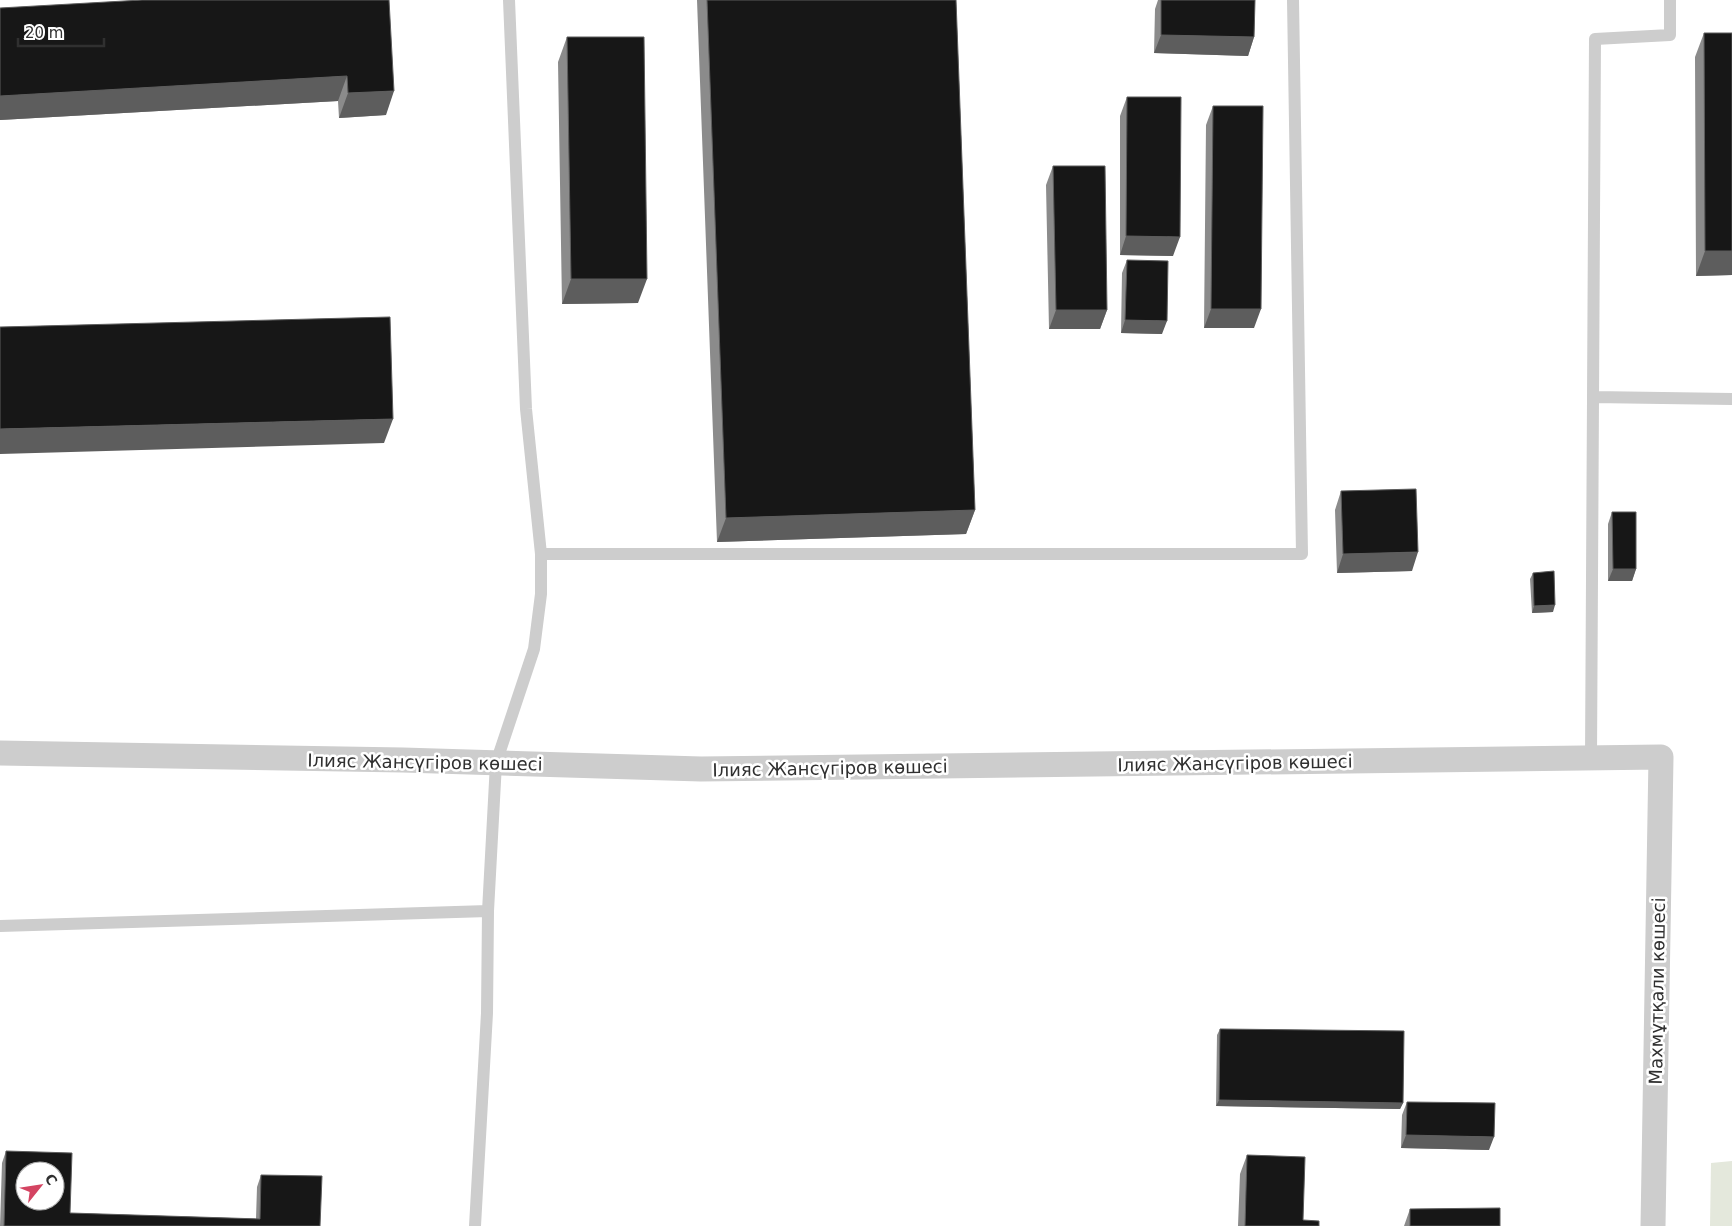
<svg xmlns="http://www.w3.org/2000/svg" width="1732" height="1226" font-family="'DejaVu Sans',sans-serif">
<rect width="100%" height="100%" fill="#fff"/>
<path fill="#e4e8dc" d="M 1732,1161 L 1732,1226 L 1710,1226 L 1711,1163 Z"/>
<g fill="none" stroke-linecap="round" stroke-linejoin="round">
<path stroke="#cdcdcd" stroke-width="12" d="M 1593,397 L 1732,399
M 541,554 L 1302,554 L 1293,0
M 1591,758 L 1595,39 L 1670,35 L 1670,0
M 0,926 L 488,911
M 475,1226 L 487,1013 L 488,911 L 496,763 L 534,649 L 541,594 L 541,554 L 526,409 L 509,0"/>
<path stroke="#cdcdcd" stroke-width="25" d="M 0,753 L 403,760 L 701,769 L 1661,757 L 1653,1226"/>
</g>
<path fill="#8b8b8b" d="M 389,0 L 386,115 L 339,118 L 338,101 L 0,120 L 0,8 Z
M 697,0 L 956,0 L 975,510 L 966,534 L 717,542 Z
M 1158,0 L 1255,0 L 1254,37 L 1248,56 L 1154,53 L 1155,9 Z
M 1704,33 L 1732,33 L 1732,275 L 1696,276 L 1695,57 Z
M 567,37 L 638,303 L 562,304 L 558,62 Z
M 1127,97 L 1173,256 L 1120,255 L 1120,116 Z
M 1213,106 L 1254,328 L 1204,328 L 1206,125 Z
M 1053,166 L 1107,310 L 1100,329 L 1049,329 L 1046,185 Z
M 1127,260 L 1162,334 L 1121,333 L 1122,273 Z
M 1341,491 L 1412,571 L 1337,573 L 1335,510 Z
M 1612,512 L 1636,569 L 1632,581 L 1608,581 L 1608,524 Z
M 1533,573 L 1553,612 L 1532,613 L 1530,579 Z
M 1220,1029 L 1403,1103 L 1400,1109 L 1216,1106 L 1217,1035 Z
M 1407,1102 L 1489,1150 L 1401,1148 L 1402,1115 Z
M 6,1151 L 70,1213 L 256,1219 L 257,1187 L 261,1175 L 320,1226 L 0,1226 L 2,1163 Z
M 1247,1155 L 1303,1220 L 1319,1226 L 1238,1226 L 1240,1174 Z
M 1410,1209 L 1500,1226 L 1404,1226 Z"/>
<path fill="#5d5d5d" d="M 1161,35 L 1254,37 L 1248,56 L 1154,53 Z
M 347,76 L 338,101 L 0,120 L 0,96 Z
M 394,91 L 386,115 L 339,118 L 348,93 Z
M 1126,236 L 1180,237 L 1173,256 L 1120,255 Z
M 1705,251 L 1732,251 L 1732,275 L 1696,276 Z
M 571,279 L 647,279 L 638,303 L 562,304 Z
M 1211,309 L 1261,309 L 1254,328 L 1204,328 Z
M 1056,310 L 1107,310 L 1100,329 L 1049,329 Z
M 1125,320 L 1167,321 L 1162,334 L 1121,333 Z
M 393,419 L 384,443 L 0,454 L 0,429 Z
M 975,510 L 966,534 L 717,542 L 726,518 Z
M 1418,552 L 1412,571 L 1337,573 L 1343,554 Z
M 1613,569 L 1636,569 L 1632,581 L 1608,581 Z
M 1555,605 L 1553,612 L 1532,613 L 1534,606 Z
M 1219,1100 L 1403,1103 L 1400,1109 L 1216,1106 Z
M 1406,1135 L 1494,1137 L 1489,1150 L 1401,1148 Z"/>
<path fill="#171717" stroke="#5d5d5d" fill-rule="evenodd" d="M 142,0 L 389,0 L 394,91 L 348,93 L 347,76 L 0,96 L 0,8 Z
M 707,0 L 956,0 L 975,510 L 726,518 Z
M 1161,0 L 1255,0 L 1254,37 L 1161,35 Z
M 1704,33 L 1732,33 L 1732,251 L 1705,251 Z
M 567,37 L 644,37 L 647,279 L 571,279 Z
M 1127,97 L 1181,97 L 1180,237 L 1126,236 Z
M 1213,106 L 1263,106 L 1261,309 L 1211,309 Z
M 1053,166 L 1105,166 L 1107,310 L 1056,310 Z
M 1127,260 L 1168,261 L 1167,321 L 1125,320 Z
M 390,317 L 393,419 L 0,429 L 0,327 Z
M 1416,489 L 1418,552 L 1343,554 L 1341,491 Z
M 1612,512 L 1636,512 L 1636,569 L 1613,569 Z
M 1554,571 L 1555,605 L 1534,606 L 1533,573 Z
M 1220,1029 L 1404,1031 L 1403,1103 L 1219,1100 Z
M 1407,1102 L 1495,1103 L 1494,1137 L 1406,1135 Z
M 6,1151 L 72,1153 L 70,1213 L 260,1219 L 261,1175 L 322,1176 L 320,1226 L 4,1226 ZM 25,1171 L 55,1171 L 55,1201 L 25,1201 Z
M 1247,1155 L 1305,1157 L 1303,1220 L 1319,1221 L 1319,1226 L 1245,1226 Z
M 1500,1208 L 1500,1226 L 1410,1226 L 1410,1209 Z"/>
<g text-anchor="middle" dominant-baseline="central" stroke-width="5" stroke-linejoin="round" paint-order="stroke">
<g font-size="18" fill="#303030" stroke="#fff">
<text transform="translate(425 762) rotate(1)">Ілияс Жансүгіров көшесі</text>
<text transform="translate(1235 763) rotate(-1)">Ілияс Жансүгіров көшесі</text>
<text transform="translate(830 768) rotate(-1)">Ілияс Жансүгіров көшесі</text>
<text transform="translate(1657 991) rotate(-89)">Махмұтқали көшесі</text>
</g>
</g>
<g transform="translate(40 1186) rotate(60)"><circle r="24" fill="#ffffff" stroke="#acacac"/>
<path d="M0-4L9 19L0 12L-9 19Z" fill="#d44462"/>
<text y="-8" font-size="14" font-weight="bold" text-anchor="middle" fill="#303030">С</text>
</g>
<path d="M18 38v8h86v-8" fill="none" stroke="#303030" stroke-width="2.5"/>
<text x="25" y="38" font-size="15" fill="#303030" stroke="#ffffff" stroke-width="4" paint-order="stroke">20 m</text>
</svg>
